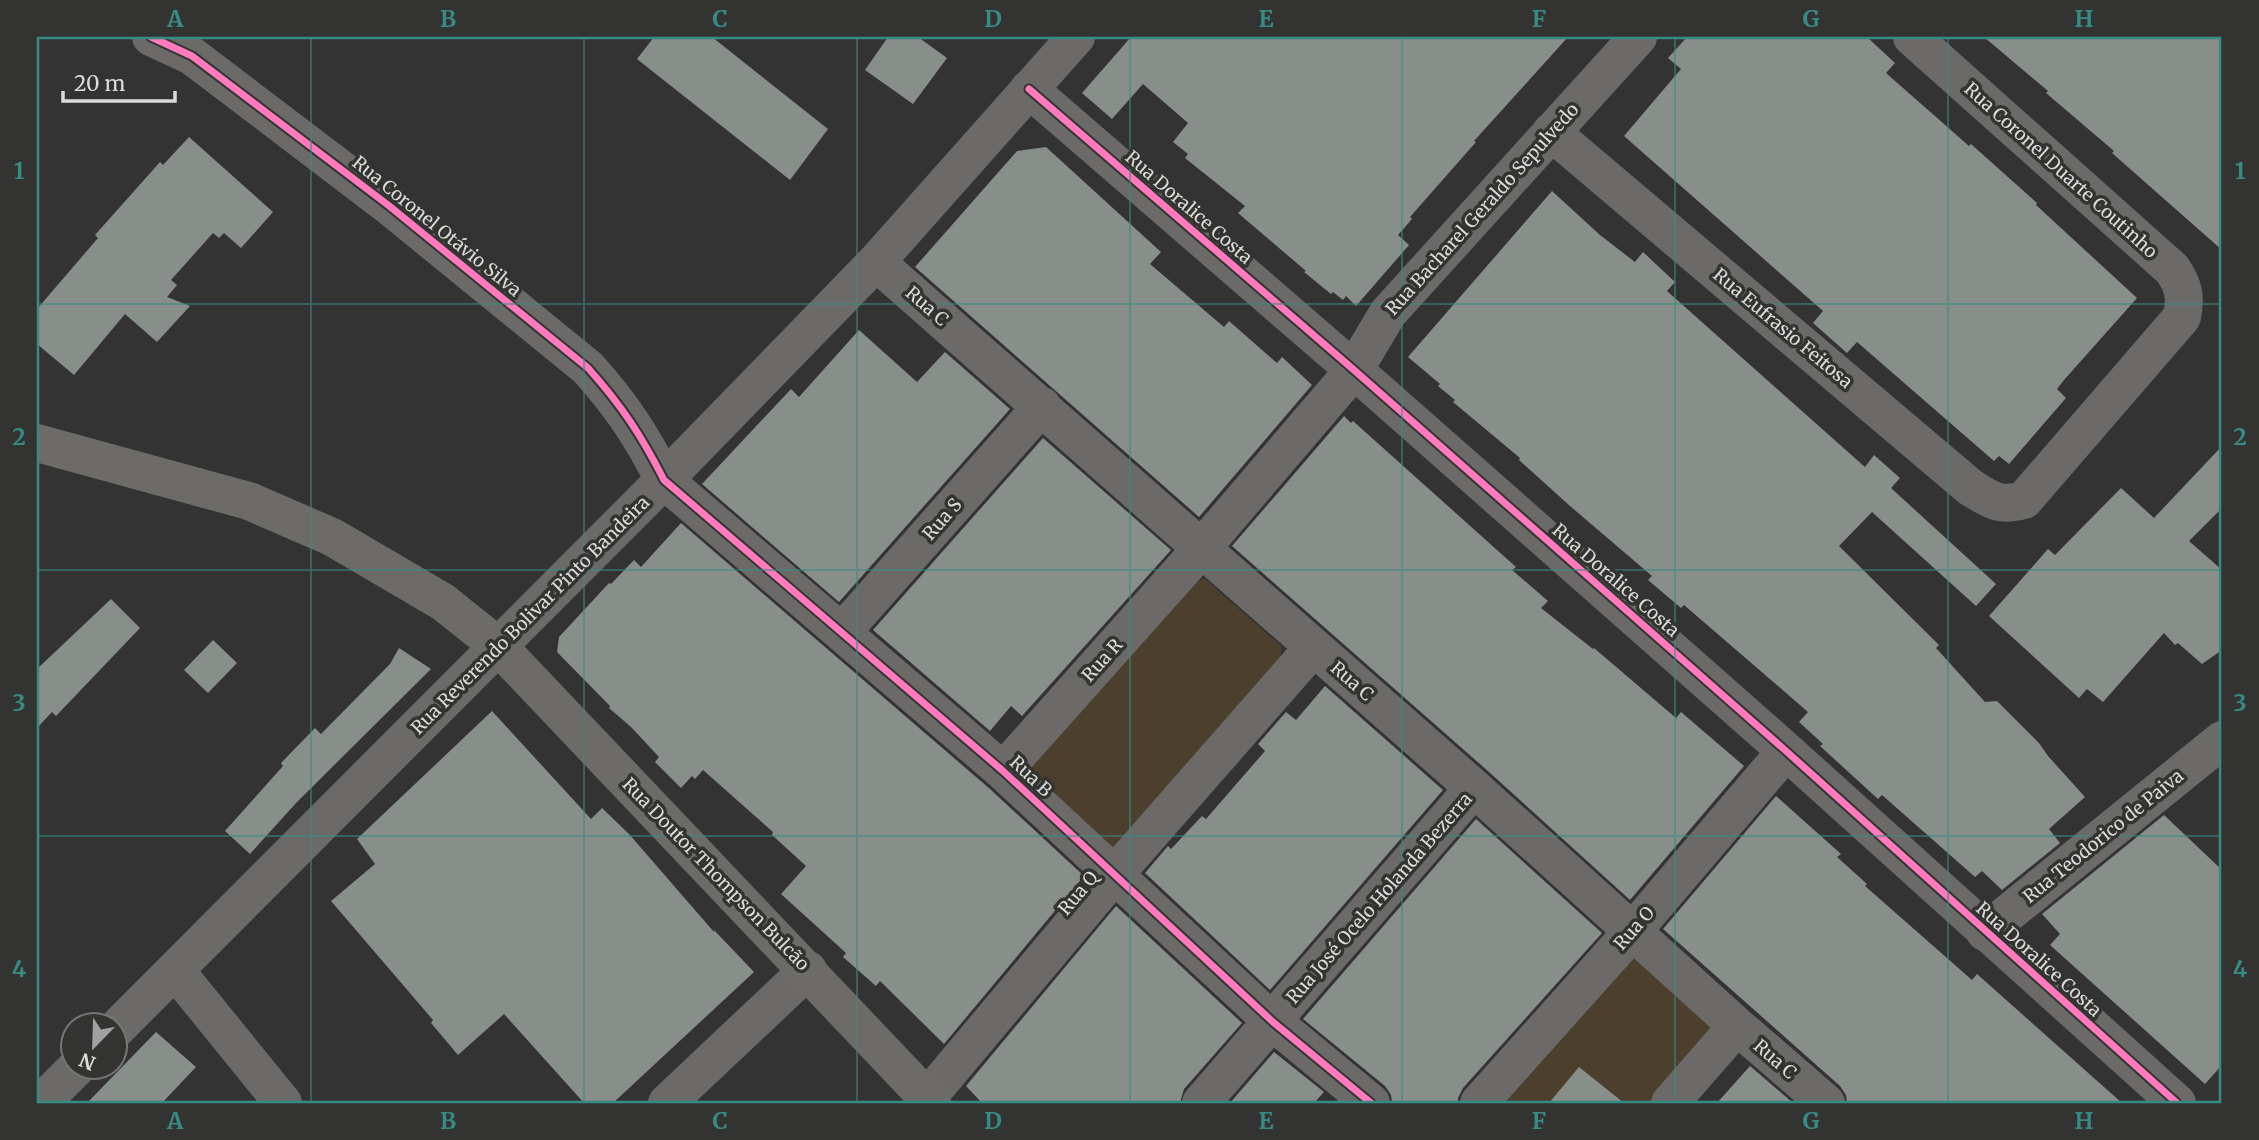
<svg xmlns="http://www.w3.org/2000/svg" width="2259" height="1140" font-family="Merriweather,serif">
<rect width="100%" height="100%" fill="#333"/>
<path fill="#4c3f2e" d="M 1205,579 L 1281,646 L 1281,665 L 1108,853 L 1026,777 L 1028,763 L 1190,583 Z
M 1635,955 L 1720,1022 L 1658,1103 L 1496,1103 Z"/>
<path fill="#888e89" d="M 654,37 L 712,37 L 828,129 L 790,180 L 637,59 Z
M 888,37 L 918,37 L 947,58 L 913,104 L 865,70 Z
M 1131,37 L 1568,37 L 1474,141 L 1476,142 L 1410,217 L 1412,219 L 1398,235 L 1409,245 L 1356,306 L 1346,296 L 1343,300 L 1333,292 L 1331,294 L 1304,272 L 1306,271 L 1238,213 L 1245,206 L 1185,158 L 1188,154 L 1173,142 L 1188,123 L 1143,84 L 1112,119 L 1082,93 Z
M 1687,37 L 1867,37 L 1895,63 L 1886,73 L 1969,146 L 1971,144 L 2037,203 L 2036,205 L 2137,298 L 2064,380 L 2057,389 L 2066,398 L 2009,464 L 1999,456 L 1994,461 L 1857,342 L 1847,353 L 1813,323 L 1823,311 L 1624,136 L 1681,69 L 1668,58 Z
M 1984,37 L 2222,37 L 2222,250 L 2112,153 L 2114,151 L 2046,93 L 2048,91 Z
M 189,137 L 273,212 L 241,248 L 224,233 L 219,238 L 213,233 L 171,280 L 177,285 L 167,297 L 190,306 L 157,342 L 125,314 L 74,375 L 37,344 L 37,309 L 98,238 L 95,235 L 160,162 L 163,165 Z
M 1046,147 L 1161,252 L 1150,264 L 1224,327 L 1229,321 L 1277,363 L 1282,357 L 1312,385 L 1199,517 L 915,267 L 1017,151 Z
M 1552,191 L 1600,235 L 1635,262 L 1643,252 L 1675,282 L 1667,291 L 1865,467 L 1874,455 L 1900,478 L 1891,488 L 1996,584 L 1976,606 L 1872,512 L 1839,546 L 1939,645 L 1936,648 L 1985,702 L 1997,701 L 2039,743 L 2048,756 L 2085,797 L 2049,829 L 2060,843 L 2002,890 L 1982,871 L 1975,877 L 1882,795 L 1878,799 L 1820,746 L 1823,744 L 1799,722 L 1808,712 L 1684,605 L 1681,608 L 1648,580 L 1652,576 L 1570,506 L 1519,460 L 1520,458 L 1453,402 L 1455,400 L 1438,386 L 1440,384 L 1408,357 Z
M 859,330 L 917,382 L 945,352 L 1010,409 L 839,602 L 702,484 L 791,389 L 799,397 Z
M 1344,416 L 1351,423 L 1353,421 L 1516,567 L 1512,570 L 1548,601 L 1541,608 L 1593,649 L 1594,648 L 1676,718 L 1681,712 L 1744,766 L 1630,900 L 1489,772 L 1232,546 Z
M 1043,438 L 1171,550 L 1022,716 L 1011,706 L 990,731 L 873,630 Z
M 2222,446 L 2222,508 L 2189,541 L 2222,570 L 2222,650 L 2202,664 L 2178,643 L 2175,645 L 2164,633 L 2103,702 L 2087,689 L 2079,698 L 1989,616 L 2048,549 L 2055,555 L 2121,488 L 2154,518 Z
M 681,523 L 990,789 L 1084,876 L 944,1044 L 880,981 L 876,986 L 843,957 L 846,953 L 781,894 L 806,866 L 772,835 L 773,832 L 703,770 L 695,779 L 692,776 L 681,788 L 655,762 L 659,757 L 631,727 L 609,708 L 610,706 L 557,652 L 559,637 L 609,583 L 611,584 L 634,560 L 641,567 Z
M 111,599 L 140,628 L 56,716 L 52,712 L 37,728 L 37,669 Z
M 213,640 L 237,663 L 208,693 L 184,670 Z
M 399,648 L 431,669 L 297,802 L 250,854 L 225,831 L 283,766 L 281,763 L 315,728 L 321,734 L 390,664 Z
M 1325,686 L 1443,790 L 1270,990 L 1145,873 L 1168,846 L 1171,849 L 1202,816 L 1206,819 L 1265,751 L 1258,744 L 1286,712 L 1296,720 Z
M 492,711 L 591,819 L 602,808 L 629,834 L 714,932 L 714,930 L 754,972 L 613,1103 L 584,1103 L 504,1014 L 458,1055 L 431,1023 L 433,1020 L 331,901 L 375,864 L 357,839 Z
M 1776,796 L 1841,854 L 1837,857 L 1867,884 L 1865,886 L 1972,980 L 1977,974 L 2122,1103 L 1847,1103 L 1846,1095 L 1840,1086 L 1663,929 Z
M 2164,815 L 2222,870 L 2222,1065 L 2205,1084 L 2050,945 L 2060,934 L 2042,914 Z
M 1476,819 L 1602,933 L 1463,1088 L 1458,1098 L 1458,1103 L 1392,1103 L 1391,1095 L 1385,1086 L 1303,1019 Z
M 1116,906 L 1242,1023 L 1184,1089 L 1180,1103 L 982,1103 L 966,1086 Z
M 156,1032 L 196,1067 L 162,1103 L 87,1103 Z
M 1274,1052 L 1324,1092 L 1314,1103 L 1230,1103 Z
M 1750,1066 L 1793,1103 L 1717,1103 Z
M 1579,1067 L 1624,1103 L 1549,1103 Z"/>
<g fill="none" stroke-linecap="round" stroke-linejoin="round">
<path stroke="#6b6a68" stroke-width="38" d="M 151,37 L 192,56 L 388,205 L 588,368 C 622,406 641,435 664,480 L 1003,771 L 1273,1022 L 1371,1103
M 1029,89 L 1354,370 L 1786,751 L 2177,1103
M 1551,132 L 1970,487 C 1991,500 1999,507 2024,500 L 2182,317 C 2186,297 2184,286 2172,269 L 1912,37
M 876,262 L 1474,788 L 1737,1026 L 1826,1103
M 842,632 L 1042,406
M 1003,771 L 1201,549 L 1354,370 L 1388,313 L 1638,37
M 1985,932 L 2222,740
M 175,970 L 283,1103
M 116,1029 L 664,480 L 876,262 L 1076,37
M 927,1098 L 1114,875 L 1313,648
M 41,1103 L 78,1066
M 667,1103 L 808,970
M 1201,1103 L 1474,788
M 1479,1103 L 1632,932 L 1786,751
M 1670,1103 L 1737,1026"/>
<path stroke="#6c6b68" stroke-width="38" d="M 37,443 L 249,501 L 332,537 L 443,602 L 498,646 L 932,1103"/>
<defs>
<path id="cycleway" d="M 151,37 L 192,56 L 388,205 L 588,368 C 622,406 641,435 664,480 L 1003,771 L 1273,1022 L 1371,1103
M 1029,89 L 1354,370 L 1786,751 L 2177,1103"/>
</defs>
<use href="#cycleway" stroke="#333432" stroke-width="11"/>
<use href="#cycleway" stroke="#fd7abc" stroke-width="7"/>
</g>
<path fill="none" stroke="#388a84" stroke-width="2" stroke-opacity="0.55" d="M 311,37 L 311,1103M 584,37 L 584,1103M 857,37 L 857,1103M 1130,37 L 1130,1103M 1402,37 L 1402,1103M 1675,37 L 1675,1103M 1948,37 L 1948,1103M 37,304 L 2222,304M 37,570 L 2222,570M 37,836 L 2222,836"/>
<g text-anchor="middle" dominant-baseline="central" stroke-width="7" stroke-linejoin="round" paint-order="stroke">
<g font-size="18" fill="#dbdcda" stroke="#333432">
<text transform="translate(2061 170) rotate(42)">Rua Coronel Duarte Coutinho</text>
<text transform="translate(1189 207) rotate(41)">Rua Doralice Costa</text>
<text transform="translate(1482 209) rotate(-48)">Rua Bacharel Geraldo Sepulvedo</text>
<text transform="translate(437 226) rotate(39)">Rua Coronel Otávio Silva</text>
<text transform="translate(927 306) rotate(41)">Rua C</text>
<text transform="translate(1783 328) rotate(40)">Rua Eufrasio Feitosa</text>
<text transform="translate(942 519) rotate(-49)">Rua S</text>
<text transform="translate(1616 580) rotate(41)">Rua Doralice Costa</text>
<text transform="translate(530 615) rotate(-45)">Rua Reverendo Bolivar Pinto Bandeira</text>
<text transform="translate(1102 660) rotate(-48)">Rua R</text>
<text transform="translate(1352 681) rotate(41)">Rua C</text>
<text transform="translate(1031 776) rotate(43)">Rua B</text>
<text transform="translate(2103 836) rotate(-39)">Rua Teodorico de Paiva</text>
<text transform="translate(716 874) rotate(46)">Rua Doutor Thompson Bulcão</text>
<text transform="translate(1078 893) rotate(-50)">Rua Q</text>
<text transform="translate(1379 898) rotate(-49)">Rua José Ocelo Holanda Bezerra</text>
<text transform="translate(1634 928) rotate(-49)">Rua O</text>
<text transform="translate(2039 959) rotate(42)">Rua Doralice Costa</text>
<text transform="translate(1775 1059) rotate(41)">Rua C</text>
</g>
</g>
<rect width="2259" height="1140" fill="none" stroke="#333432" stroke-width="77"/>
<g transform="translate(94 1046) rotate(203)"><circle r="33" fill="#333432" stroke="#767775" stroke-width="2"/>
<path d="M0-5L12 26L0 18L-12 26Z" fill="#a0a1a0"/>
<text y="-10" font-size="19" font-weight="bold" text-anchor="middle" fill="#dbdcda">N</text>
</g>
<path d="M63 91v10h112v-10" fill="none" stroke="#dbdcda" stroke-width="3.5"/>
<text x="74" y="91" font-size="21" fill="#dbdcda" stroke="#333432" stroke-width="5" paint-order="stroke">20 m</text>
<rect x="38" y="38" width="2182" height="1064" fill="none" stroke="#388a84" stroke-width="2.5"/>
<g font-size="23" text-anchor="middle" font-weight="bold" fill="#388a84">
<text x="175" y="27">A</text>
<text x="448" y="27">B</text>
<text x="720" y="27">C</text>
<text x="993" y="27">D</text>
<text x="1266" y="27">E</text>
<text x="1539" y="27">F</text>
<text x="1811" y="27">G</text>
<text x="2084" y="27">H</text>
<text x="19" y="179">1</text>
<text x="2240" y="179">1</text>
<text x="19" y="445">2</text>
<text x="2240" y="445">2</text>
<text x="19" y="711">3</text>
<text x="2240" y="711">3</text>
<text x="19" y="977">4</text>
<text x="2240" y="977">4</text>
<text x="175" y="1129">A</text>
<text x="448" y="1129">B</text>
<text x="720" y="1129">C</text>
<text x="993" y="1129">D</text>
<text x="1266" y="1129">E</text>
<text x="1539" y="1129">F</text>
<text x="1811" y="1129">G</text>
<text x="2084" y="1129">H</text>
</g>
</svg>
